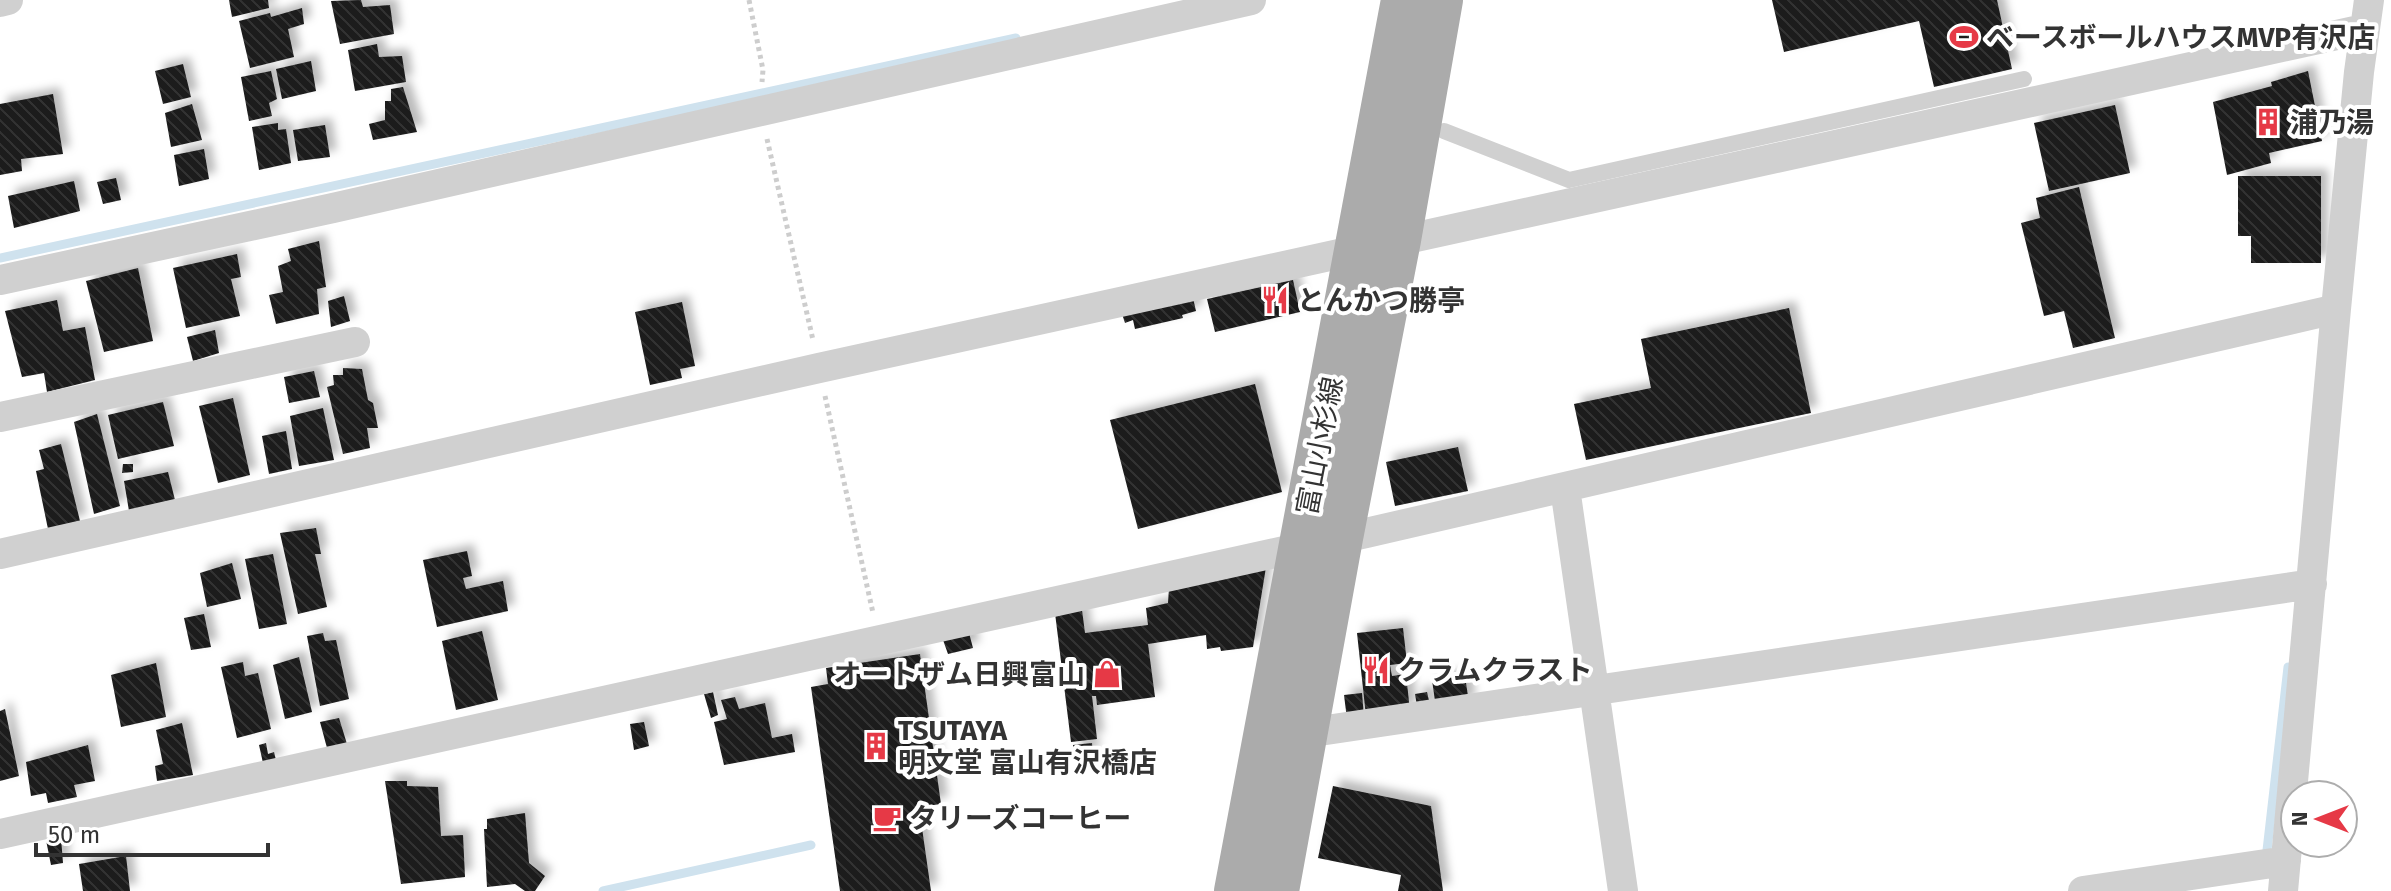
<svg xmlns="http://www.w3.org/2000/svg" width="2391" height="891" font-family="'Fira Sans','Noto Sans JP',sans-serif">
<defs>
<pattern id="building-back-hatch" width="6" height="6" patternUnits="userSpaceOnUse" patternTransform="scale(2)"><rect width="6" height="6" fill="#1a1a1a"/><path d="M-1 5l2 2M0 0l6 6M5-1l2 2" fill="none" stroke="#333"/></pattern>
<filter id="shadow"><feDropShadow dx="7" dy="-7" stdDeviation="4" flood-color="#0004"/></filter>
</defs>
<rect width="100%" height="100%" fill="#fff"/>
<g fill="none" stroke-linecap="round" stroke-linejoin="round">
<path stroke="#cfe2ee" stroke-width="9" d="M 0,258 L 1016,38
M 2266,859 L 2288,667
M 603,891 L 811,845"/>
</g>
<path fill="url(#building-back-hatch)" filter="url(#shadow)" d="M 229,0 L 268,0 L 269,8 L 232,17 Z
M 361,0 L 363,7 L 390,5 L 394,34 L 340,44 L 331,1 Z
M 1772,0 L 1997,0 L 2012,69 L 1934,87 L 1919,21 L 1784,52 Z
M 302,8 L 304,24 L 288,29 L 294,57 L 250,68 L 239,21 L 270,13 L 271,17 Z
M 377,44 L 379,57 L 402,56 L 406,82 L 355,91 L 348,50 Z
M 311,61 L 316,91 L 282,99 L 276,69 Z
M 183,64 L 191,97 L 163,104 L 155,71 Z
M 271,71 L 277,99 L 269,103 L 272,116 L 249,121 L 241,77 Z
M 2308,71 L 2322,141 L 2269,153 L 2271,163 L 2227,175 L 2213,102 L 2272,86 L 2271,82 Z
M 403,87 L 417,132 L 373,140 L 369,124 L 385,120 L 385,101 L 391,101 L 391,89 Z
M 53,94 L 63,154 L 21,159 L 22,171 L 0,175 L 0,104 Z
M 192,104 L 202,140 L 171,147 L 165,113 Z
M 2115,105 L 2130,173 L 2049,191 L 2034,123 Z
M 278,123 L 278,130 L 286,129 L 291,163 L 259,170 L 252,127 Z
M 325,125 L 330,157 L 298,161 L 293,130 Z
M 204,149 L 209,179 L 179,186 L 174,155 Z
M 2238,176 L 2321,176 L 2321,263 L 2251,263 L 2251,236 L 2238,236 Z
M 116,178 L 121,200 L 103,204 L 97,182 Z
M 74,181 L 80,211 L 14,228 L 8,196 Z
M 2079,187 L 2115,338 L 2073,348 L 2064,311 L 2044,316 L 2021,223 L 2040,218 L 2036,198 Z
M 319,241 L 326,287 L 317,289 L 319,314 L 276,324 L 269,295 L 283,292 L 278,266 L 291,261 L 288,249 Z
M 237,254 L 241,277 L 231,279 L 240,316 L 186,328 L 173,268 Z
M 138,268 L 153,341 L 104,352 L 86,281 Z
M 1293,280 L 1300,312 L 1215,332 L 1207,299 Z
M 344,296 L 350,321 L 331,327 L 328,301 Z
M 1193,298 L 1196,311 L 1182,315 L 1183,318 L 1135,329 L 1133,320 L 1125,323 L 1122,314 Z
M 57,300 L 63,331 L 85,327 L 95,380 L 47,392 L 44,373 L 22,377 L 5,311 Z
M 682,302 L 695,366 L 680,369 L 682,378 L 650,385 L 635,312 Z
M 1789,308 L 1811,413 L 1586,460 L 1574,404 L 1651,388 L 1641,339 Z
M 215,330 L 219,353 L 193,361 L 187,337 Z
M 343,368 L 362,369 L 368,400 L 373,403 L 378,428 L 367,428 L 370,448 L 343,454 L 327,387 L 334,385 L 333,375 L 343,375 Z
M 314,371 L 320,397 L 289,403 L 284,377 Z
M 1255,384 L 1282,492 L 1138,529 L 1110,420 Z
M 233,398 L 250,475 L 218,483 L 199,406 Z
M 163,402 L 174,446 L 118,459 L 108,415 Z
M 323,408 L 334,460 L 299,466 L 290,416 Z
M 97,414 L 120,506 L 94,514 L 74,422 Z
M 286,431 L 292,469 L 269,474 L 262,436 Z
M 61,444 L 80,521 L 48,529 L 36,471 L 44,469 L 39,450 Z
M 1458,447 L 1468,491 L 1395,506 L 1386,462 Z
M 123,464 L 133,464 L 133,472 L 122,473 Z
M 168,472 L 175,500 L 129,511 L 124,481 Z
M 316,528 L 321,554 L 315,554 L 327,607 L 298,614 L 280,533 Z
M 467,551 L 472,576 L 463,578 L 466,589 L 503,581 L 508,611 L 437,627 L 423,560 Z
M 273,554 L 287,624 L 259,629 L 245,559 Z
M 232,563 L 241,599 L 207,607 L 200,573 Z
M 1266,567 L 1253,647 L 1221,651 L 1220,647 L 1207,649 L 1206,635 L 1148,644 L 1155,697 L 1097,705 L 1096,696 L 1092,696 L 1097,739 L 1071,742 L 1055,613 L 1082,610 L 1085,633 L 1148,625 L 1146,608 L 1168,603 L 1169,588 Z
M 204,614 L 211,647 L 191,650 L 184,618 Z
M 1403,628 L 1407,663 L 1390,665 L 1392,676 L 1406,674 L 1410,711 L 1366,716 L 1357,633 Z
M 482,631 L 498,700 L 456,710 L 442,641 Z
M 323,633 L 325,641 L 336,640 L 349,699 L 320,706 L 307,636 Z
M 969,633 L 973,648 L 948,654 L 943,640 Z
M 920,654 L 941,804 L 919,807 L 931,891 L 840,891 L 811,687 L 828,684 L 826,668 Z
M 299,657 L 312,712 L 285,719 L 273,665 Z
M 243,662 L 245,676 L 258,673 L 271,729 L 237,738 L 221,667 Z
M 156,663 L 166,717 L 121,727 L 111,675 Z
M 1465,676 L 1469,703 L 1436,708 L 1432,680 Z
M 713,692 L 718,715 L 711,718 L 704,694 Z
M 1427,692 L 1431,709 L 1418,712 L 1415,694 Z
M 1362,693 L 1364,717 L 1347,719 L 1344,695 Z
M 735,697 L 739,709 L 765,703 L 772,738 L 792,734 L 795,752 L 724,765 L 714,722 L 727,719 L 721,700 Z
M 5,709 L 19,776 L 0,781 L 0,711 Z
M 339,718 L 347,744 L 327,748 L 320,722 Z
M 644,722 L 649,746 L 634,750 L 630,724 Z
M 182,723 L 193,775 L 157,781 L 155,766 L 163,764 L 156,730 Z
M 266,743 L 268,754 L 274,752 L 276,760 L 263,763 L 259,745 Z
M 1092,743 L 1093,754 L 1085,755 L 1086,762 L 1076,764 L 1073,745 Z
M 88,745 L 95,781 L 74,785 L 77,797 L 48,803 L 46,793 L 31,796 L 26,762 Z
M 385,781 L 407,781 L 407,786 L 438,787 L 441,836 L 463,835 L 465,877 L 401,884 Z
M 1333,786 L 1431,806 L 1443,891 L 1398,891 L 1401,875 L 1318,858 Z
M 525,813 L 529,863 L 545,876 L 535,891 L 525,891 L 515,884 L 487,887 L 484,829 L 487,829 L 487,819 Z
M 61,838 L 63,863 L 51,865 L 46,840 Z
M 126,856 L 130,891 L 83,891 L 79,864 Z"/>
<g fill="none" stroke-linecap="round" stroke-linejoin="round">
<path stroke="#cdcdcd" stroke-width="5" stroke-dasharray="4 4" stroke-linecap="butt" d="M 749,0 L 763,70 L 762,82
M 767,139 L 813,340
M 825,396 L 873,613"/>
<path stroke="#d0d0d0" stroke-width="16" d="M 1444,131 L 1569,180 L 2024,79"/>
<path stroke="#d0d0d0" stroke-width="30" d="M 0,2 L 8,0
M 0,280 L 333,208 L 1251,0
M 0,417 L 355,342
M 1565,488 L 1623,891
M 0,554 L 819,368 L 2364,29
M 1306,733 L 2312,584
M 0,834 L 1366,533 L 2336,309
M 2083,891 L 2286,861
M 2283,891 L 2336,309 L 2359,72 L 2369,0"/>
<path stroke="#ababab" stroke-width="44" d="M 1236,891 L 1403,0
M 1277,891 L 1341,538 L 1399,240 L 1441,0"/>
</g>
<defs>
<symbol id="stadium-bare" viewBox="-9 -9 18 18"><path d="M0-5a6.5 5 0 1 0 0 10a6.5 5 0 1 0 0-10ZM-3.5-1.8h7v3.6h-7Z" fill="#e63946" stroke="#fff" stroke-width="2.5" paint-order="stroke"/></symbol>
<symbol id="building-bare" viewBox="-9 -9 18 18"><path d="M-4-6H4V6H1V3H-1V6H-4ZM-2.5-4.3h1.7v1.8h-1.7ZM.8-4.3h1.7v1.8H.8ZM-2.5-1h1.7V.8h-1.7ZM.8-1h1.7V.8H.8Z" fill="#e63946" stroke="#fff" stroke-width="2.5" paint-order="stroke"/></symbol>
<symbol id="restaurant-bare" viewBox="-9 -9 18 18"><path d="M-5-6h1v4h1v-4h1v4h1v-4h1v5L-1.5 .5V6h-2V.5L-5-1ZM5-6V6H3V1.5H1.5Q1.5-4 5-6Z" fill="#e63946" stroke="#fff" stroke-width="2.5" paint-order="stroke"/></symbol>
<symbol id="shop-bare" viewBox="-9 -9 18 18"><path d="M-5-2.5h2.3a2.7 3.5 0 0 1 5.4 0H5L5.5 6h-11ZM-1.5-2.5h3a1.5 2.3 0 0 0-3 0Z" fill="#e63946" stroke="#fff" stroke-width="2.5" paint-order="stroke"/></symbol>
<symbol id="cafe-bare" viewBox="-9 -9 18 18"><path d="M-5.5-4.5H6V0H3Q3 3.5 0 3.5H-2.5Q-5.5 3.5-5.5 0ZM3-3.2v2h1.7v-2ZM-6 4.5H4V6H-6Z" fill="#e63946" stroke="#fff" stroke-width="2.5" paint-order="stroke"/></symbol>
</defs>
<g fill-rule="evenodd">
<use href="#stadium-bare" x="1944" y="17" width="40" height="40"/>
<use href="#building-bare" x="2248" y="102" width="40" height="40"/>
<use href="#restaurant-bare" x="1255" y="280" width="40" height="40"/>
<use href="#restaurant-bare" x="1356" y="650" width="40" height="40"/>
<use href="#shop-bare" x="1087" y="654" width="40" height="40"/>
<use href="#building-bare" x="856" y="726" width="40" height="40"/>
<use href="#cafe-bare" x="867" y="798" width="40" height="40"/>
</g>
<g text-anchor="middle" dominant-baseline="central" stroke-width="8" stroke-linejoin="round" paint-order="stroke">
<g font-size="28" font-weight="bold" fill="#333" stroke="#fff" text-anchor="start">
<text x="1986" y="37">ベースボールハウスMVP有沢店</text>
<text x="2290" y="122">浦乃湯</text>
<text x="1297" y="300">とんかつ勝亭</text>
<text x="1398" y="670">クラムクラスト</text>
<text x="1085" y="674" text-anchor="end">オートザム日興富山</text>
<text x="898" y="730">TSUTAYA<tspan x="898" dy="32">明文堂 富山有沢橋店</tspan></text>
<text x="909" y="818">タリーズコーヒー</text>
</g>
<g font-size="28" fill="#333" stroke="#fff">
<text transform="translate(1320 446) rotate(-79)">富山小杉線</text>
</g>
</g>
<g transform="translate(2319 819) rotate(270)"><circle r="38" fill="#ffffff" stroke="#adadad" stroke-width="2"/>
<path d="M0-6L14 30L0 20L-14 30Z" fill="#e63946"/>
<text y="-12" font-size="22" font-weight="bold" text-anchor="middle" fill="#333333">N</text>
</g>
<path d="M36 843v12h232v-12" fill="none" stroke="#333333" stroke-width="4"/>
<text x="48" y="843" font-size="24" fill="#333333" stroke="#ffffff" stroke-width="6" paint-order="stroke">50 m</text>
</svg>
